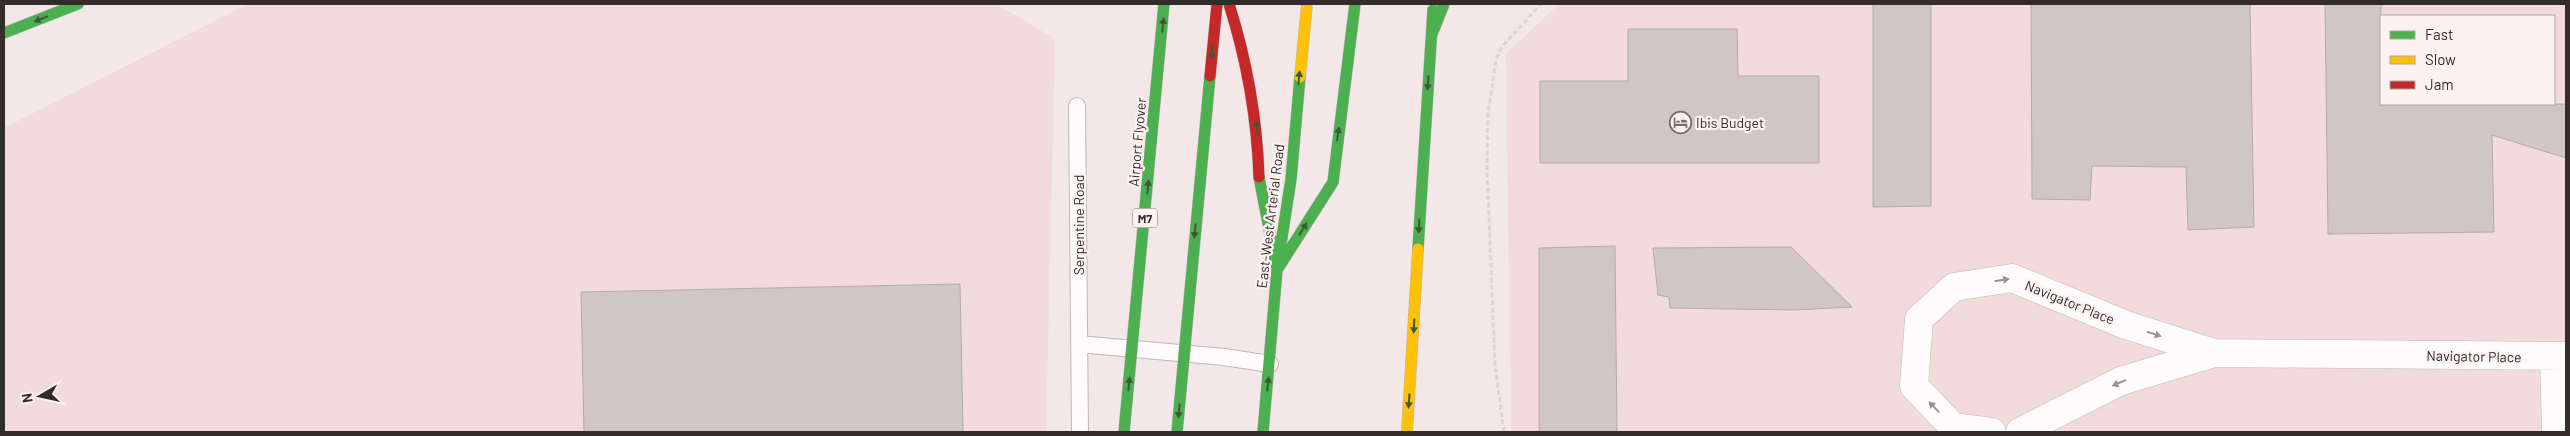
<svg xmlns="http://www.w3.org/2000/svg" width="2570" height="436" font-family="Barlow,sans-serif">
<rect width="100%" height="100%" fill="#f3e7e7"/>
<path fill="#f2dbda" fill-rule="evenodd" d="M 248,4 L 996,4 L 1055,39 L 1046,432 L 4,432 L 4,128 Z
M 1559,4 L 2566,4 L 2566,432 L 1511,432 L 1506,54 ZM 2381,16 L 2554,16 L 2554,104 L 2381,104 Z"/>
<path fill="#cfc6c5" stroke="#b4aaa9" d="M 1873,4 L 1931,4 L 1931,206 L 1873,207 Z
M 2031,4 L 2250,4 L 2254,227 L 2188,230 L 2186,167 L 2092,166 L 2090,200 L 2032,199 Z
M 2325,4 L 2381,4 L 2381,104 L 2566,104 L 2566,158 L 2492,135 L 2494,232 L 2328,234 Z
M 1628,29 L 1737,29 L 1738,76 L 1819,76 L 1819,163 L 1540,163 L 1540,81 L 1628,81 Z
M 1615,246 L 1617,432 L 1539,432 L 1539,248 Z
M 1791,247 L 1852,307 L 1794,310 L 1670,308 L 1669,297 L 1658,295 L 1653,248 Z
M 960,284 L 963,432 L 584,432 L 581,292 Z"/>
<g fill="none" stroke-linecap="round" stroke-linejoin="round">
<defs>
<path id="lane" d="M 1077,106 L 1080,432
M 1079,344 L 1224,357 L 1270,364"/>
<path id="street" d="M 2214,353 L 2566,356
M 2554,356 L 2556,432
M 1992,432 L 1953,427 L 1914,386 L 1919,319 L 1954,287 L 2012,278 L 2126,325 L 2214,353 L 2121,381 L 2020,432"/>
<path id="fast" d="M 4,33 L 78,4
M 1432,34 L 1444,4
M 1259,177 L 1277,270
M 1418,249 L 1433,10
M 1277,270 L 1333,182 L 1355,4
M 1263,432 L 1277,270 L 1291,179 L 1300,77"/>
<path id="slow" d="M 1300,77 L 1307,4
M 1407,432 L 1418,249"/>
<path id="jam" d="M 1229,4 C 1247,61 1257,117 1259,177"/>
</defs>
<use href="#lane" stroke="#c1b8b8" stroke-width="18"/>
<use href="#street" stroke="#c1b8b8" stroke-width="29"/>
<use href="#fast" stroke="#c1b8b8" stroke-width="12"/>
<use href="#slow" stroke="#c1b8b8" stroke-width="12"/>
<use href="#jam" stroke="#c1b8b8" stroke-width="12"/>
<path stroke="#dad6d6" stroke-width="3" stroke-dasharray="5 2.5" stroke-linecap="butt" d="M 1504,432 L 1495,365 L 1487,168 L 1488,114 L 1496,59 L 1502,47 L 1541,4"/>
<use href="#lane" stroke="#fdfbfb" stroke-width="16"/>
<use href="#street" stroke="#fdfbfb" stroke-width="28"/>
<use href="#fast" stroke="#4caf50" stroke-width="11"/>
<use href="#slow" stroke="#ffc107" stroke-width="11"/>
<use href="#jam" stroke="#c62828" stroke-width="11"/>
<defs>
<path id="fast-bridge" d="M 1124,432 L 1164,4
M 1177,432 L 1210,76"/>
<path id="jam-bridge" d="M 1210,76 L 1217,4"/>
</defs>
<use href="#fast-bridge" stroke="#c1b8b8" stroke-width="12" stroke-linecap="butt"/>
<use href="#jam-bridge" stroke="#c1b8b8" stroke-width="12" stroke-linecap="butt"/>
<use href="#fast-bridge" stroke="#4caf50" stroke-width="11"/>
<use href="#jam-bridge" stroke="#c62828" stroke-width="11"/>
</g>
<defs><path id="oneway-solid" d="M-6-.8H1V-3.2L6.5 0L1 3.2V.8H-6Z" transform="scale(1.25)"/></defs>
<g fill="#3c5a38">
<use href="#oneway-solid" transform="translate(41 19) rotate(158)"/>
<use href="#oneway-solid" transform="translate(1163 25) rotate(-85)"/>
<use href="#oneway-solid" transform="translate(1212 52) rotate(95)"/>
<use href="#oneway-solid" transform="translate(1299 78) rotate(-84)"/>
<use href="#oneway-solid" transform="translate(1428 83) rotate(94)"/>
<use href="#oneway-solid" transform="translate(1257 128) rotate(-98)"/>
<use href="#oneway-solid" transform="translate(1338 134) rotate(-83)"/>
<use href="#oneway-solid" transform="translate(1148 187) rotate(-84)"/>
<use href="#oneway-solid" transform="translate(1419 226) rotate(93)"/>
<use href="#oneway-solid" transform="translate(1303 229) rotate(-58)"/>
<use href="#oneway-solid" transform="translate(1195 231) rotate(95)"/>
<use href="#oneway-solid" transform="translate(1414 326) rotate(93)"/>
<use href="#oneway-solid" transform="translate(1129 384) rotate(-84)"/>
<use href="#oneway-solid" transform="translate(1268 384) rotate(-84)"/>
<use href="#oneway-solid" transform="translate(1409 401) rotate(94)"/>
<use href="#oneway-solid" transform="translate(1179 411) rotate(95)"/>
</g>
<g fill="#989493">
<use href="#oneway-solid" transform="translate(2002 280) rotate(-9)"/>
<use href="#oneway-solid" transform="translate(2154 334) rotate(18)"/>
<use href="#oneway-solid" transform="translate(2119 383) rotate(156)"/>
<use href="#oneway-solid" transform="translate(1934 407) rotate(-134)"/>
</g>
<defs>
<symbol id="hotel-ring" viewBox="-11 -11 22 22"><circle r="9.5" fill="#fcf2f2" stroke="#776d6d" stroke-width="1.5"/><path d="M-6-4.5h1.5V1H6V5H4.5V3h-9V5H-6ZM-4 0a1.8 1.8 0 1 1 3.6 0ZM.5 0V-2.5h3Q6-2.5 6 0Z" fill="#776d6d"/></symbol>
</defs>
<g fill-rule="evenodd">
<use href="#hotel-ring" x="1668" y="110" width="25" height="25"/>
</g>
<g text-anchor="middle" dominant-baseline="central" stroke-width="4.5" stroke-linejoin="round" paint-order="stroke">
<rect fill="#fcf2f2" stroke="#706767" stroke-width="1" x="1132.5" y="208.5" width="25" height="19" rx="4"/>
<g font-size="12" font-weight="bold" fill="#342c2b">
<text x="1145" y="218">M7</text>
</g>
<g font-size="14" fill="#342c2b" stroke="#fcf2f2" text-anchor="start">
<text x="1696" y="122">Ibis Budget</text>
</g>
<g font-size="14" fill="#342c2b" stroke="#fcf2f2">
<text transform="translate(1137 142) rotate(-85)">Airport Flyover</text>
<text transform="translate(1270 216) rotate(-83)">East-West Arterial Road</text>
<text transform="translate(1078 225) rotate(-90)">Serpentine Road</text>
<text transform="translate(2070 302) rotate(22)">Navigator Place</text>
<text transform="translate(2474 356) rotate(1)">Navigator Place</text>
</g>
</g>
<rect width="2570" height="436" fill="none" stroke="#342c2b" stroke-width="10"/>
<rect x="2380" y="15" width="175" height="90" fill="#fcf2f2" stroke="#aca3a2"/>
<rect x="2390" y="31" width="25" height="8" fill="#4caf50" stroke="#aca3a2"/>
<text x="2425" y="40" font-size="15" fill="#342c2b">Fast</text>
<rect x="2390" y="56" width="25" height="8" fill="#ffc107" stroke="#aca3a2"/>
<text x="2425" y="65" font-size="15" fill="#342c2b">Slow</text>
<rect x="2390" y="81" width="25" height="8" fill="#c62828" stroke="#aca3a2"/>
<text x="2425" y="90" font-size="15" fill="#342c2b">Jam</text>
<g transform="translate(40 396) rotate(261)" stroke="#fcf2f2" stroke-width="4" paint-order="stroke">
<path d="M0-4L9 19L0 12L-9 19Z" fill="#342c2b"/>
<text y="-8" font-size="14" font-weight="bold" text-anchor="middle" fill="#342c2b">N</text>
</g>
</svg>
